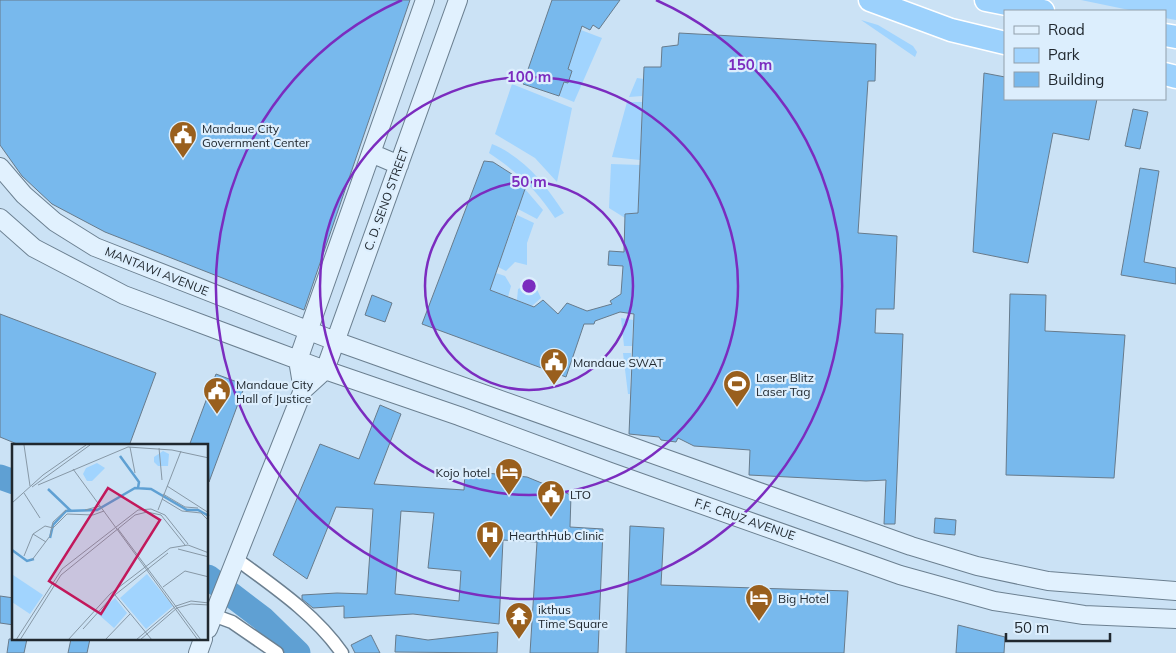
<svg xmlns="http://www.w3.org/2000/svg" width="1176" height="653" font-family="Mulish,sans-serif">
<rect width="100%" height="100%" fill="#cbe2f5"/>
<path fill="#a1d4fe" d="M 1081,0 L 1176,0 L 1176,20 L 1165,18 L 1165,11 L 1134,11 Z
M 861,20 L 878,25 L 913,46 L 917,52 L 915,57 Z
M 581,30 L 602,38 L 574,102 L 559,96 L 564,82 L 568,83 L 572,71 L 568,69 Z
M 637,78 L 644,79 L 642,96 L 629,97 Z
M 512,84 L 572,108 L 557,182 L 535,158 L 495,134 Z
M 627,102 L 642,102 L 640,160 L 612,157 Z
M 492,144 C 524,157 546,185 564,213 L 555,218 C 537,190 516,171 489,153 Z
M 611,164 L 640,165 L 638,213 L 626,214 L 625,218 L 609,208 Z
M 525,189 L 543,210 L 537,219 L 518,209 Z
M 517,215 L 534,223 L 527,243 L 527,265 L 515,262 L 506,271 L 498,267 Z
M 496,273 L 505,276 L 511,286 L 508,297 L 490,290 Z
M 532,279 L 541,298 L 532,306 L 517,300 L 518,289 L 528,285 Z
M 621,318 L 633,320 L 632,346 L 624,346 Z
M 623,353 L 631,353 L 630,394 L 628,394 Z"/>
<g fill="none" stroke-linecap="round" stroke-linejoin="round">
<path stroke="#5fa0d3" stroke-width="25" d="M 0,477 L 14,482
M 208,577 L 263,619 L 298,653"/>
</g>
<path fill="#78b9ed" stroke="#677b8c" fill-rule="evenodd" d="M 0,0 L 410,0 L 304,310 L 105,232 L 52,204 L 22,176 L 0,145 Z
M 552,0 L 620,0 L 599,29 L 593,25 L 590,30 L 582,26 L 568,69 L 572,71 L 568,83 L 564,82 L 559,96 L 523,84 Z
M 679,33 L 876,44 L 875,81 L 868,81 L 858,233 L 897,236 L 894,309 L 876,309 L 875,333 L 903,334 L 895,524 L 884,524 L 886,480 L 866,481 L 749,475 L 750,450 L 694,446 L 678,438 L 676,442 L 661,440 L 659,437 L 629,434 L 634,314 L 620,312 L 595,321 L 594,324 L 584,324 L 566,377 L 422,324 L 484,161 L 493,162 L 518,178 L 525,189 L 490,290 L 534,307 L 543,300 L 558,314 L 567,303 L 587,311 L 612,304 L 610,301 L 621,294 L 623,266 L 608,265 L 609,251 L 624,252 L 625,214 L 638,213 L 644,67 L 661,67 L 662,47 L 678,45 Z
M 984,73 L 1005,77 L 1005,99 L 1097,99 L 1089,140 L 1053,133 L 1028,263 L 973,252 Z
M 1133,109 L 1148,112 L 1140,149 L 1125,146 Z
M 1140,168 L 1159,171 L 1144,262 L 1176,268 L 1176,284 L 1121,275 Z
M 1010,294 L 1046,295 L 1045,331 L 1125,335 L 1114,478 L 1006,475 Z
M 372,295 L 392,303 L 385,322 L 365,315 Z
M 0,314 L 156,373 L 129,446 L 22,446 L 0,437 Z
M 216,374 L 245,385 L 209,482 L 208,446 L 189,446 Z
M 380,405 L 401,414 L 374,484 L 464,490 L 465,471 L 527,477 L 571,495 L 570,527 L 603,529 L 598,653 L 530,653 L 537,542 L 503,540 L 499,624 L 413,614 L 344,618 L 344,606 L 313,608 L 302,599 L 302,595 L 337,593 L 367,594 L 373,509 L 336,507 L 307,579 L 273,555 L 320,444 L 359,459 ZM 401,511 L 434,513 L 428,568 L 461,571 L 459,601 L 395,594 Z
M 935,518 L 956,520 L 955,535 L 934,533 Z
M 630,526 L 664,528 L 661,585 L 848,591 L 844,653 L 626,653 Z
M 0,596 L 14,598 L 14,625 L 0,623 Z
M 958,625 L 1005,637 L 1004,653 L 956,653 Z
M 498,632 L 497,653 L 395,652 L 396,635 L 428,640 Z
M 371,635 L 380,653 L 355,653 L 351,645 Z
M 9,639 L 27,639 L 24,653 L 7,653 Z
M 71,639 L 90,639 L 87,653 L 68,653 Z"/>
<g fill="none" stroke-linecap="round" stroke-linejoin="round">
<defs>
<path id="street" d="M 235,558 C 273,586 315,614 342,653
M 213,615 L 232,622 L 277,653"/>
<path id="secondary" d="M 371,153 L 399,165
M 0,167 L 24,195 L 55,222 L 95,247 L 335,341 L 911,546 L 977,566 L 1048,581 L 1176,591
M 0,218 L 34,248 L 124,295 L 325,370 L 459,416 L 610,472 L 900,575 L 994,601 L 1027,606 L 1084,615 L 1176,619
M 303,390 L 298,360 L 425,0
M 208,629 L 303,390 L 325,370 L 458,0
M 198,653 L 203,639"/>
<path id="highway" d="M 870,0 L 951,30 L 1005,43
M 986,0 L 1043,11
M 1165,35 L 1176,37
M 1165,74 L 1176,77"/>
</defs>
<use href="#street" stroke="#6c8091" stroke-width="15"/>
<use href="#secondary" stroke="#6c8091" stroke-width="20"/>
<use href="#highway" stroke="#fff" stroke-width="25"/>
<use href="#street" stroke="#fff" stroke-width="12"/>
<use href="#secondary" stroke="#e1f1fe" stroke-width="18"/>
<use href="#highway" stroke="#9cd1fc" stroke-width="22"/>
</g>
<g fill="none" stroke="#7b2cbf" stroke-width="2.5">
<circle cx="529" cy="286" r="104"/>
<circle cx="529" cy="286" r="209"/>
<path d="M656 0A313 313 0 1 1 402 0"/>
</g>
<defs>
<symbol id="civic-pin" viewBox="-11 -11 22 30"><path d="M0 17L-7.5 6A9.5 9.5 0 1 1 7.5 6Z" fill="#995f1d" stroke="#dceefd"/><path d="M-.6-6.5H3V-4.5H.6V-3L4-1V1h2V6H-6V1h2V-1L-.6-3ZM-1.2 2.5V6h2.4V2.5Z" fill="#fff"/></symbol>
<symbol id="stadium-pin" viewBox="-11 -11 22 30"><path d="M0 17L-7.5 6A9.5 9.5 0 1 1 7.5 6Z" fill="#995f1d" stroke="#dceefd"/><path d="M0-5a6.5 5 0 1 0 0 10a6.5 5 0 1 0 0-10ZM-3.5-1.8h7v3.6h-7Z" fill="#fff"/></symbol>
<symbol id="hotel-pin" viewBox="-11 -11 22 30"><path d="M0 17L-7.5 6A9.5 9.5 0 1 1 7.5 6Z" fill="#995f1d" stroke="#dceefd"/><path d="M-6-4.5h1.5V1H6V5H4.5V3h-9V5H-6ZM-4 0a1.8 1.8 0 1 1 3.6 0ZM.5 0V-2.5h3Q6-2.5 6 0Z" fill="#fff"/></symbol>
<symbol id="hospital-pin" viewBox="-11 -11 22 30"><path d="M0 17L-7.5 6A9.5 9.5 0 1 1 7.5 6Z" fill="#995f1d" stroke="#dceefd"/><path d="M-5-5h3v3.5h4V-5h3V5h-3V1.5h-4V5h-3Z" fill="#fff"/></symbol>
<symbol id="temple-pin" viewBox="-11 -11 22 30"><path d="M0 17L-7.5 6A9.5 9.5 0 1 1 7.5 6Z" fill="#995f1d" stroke="#dceefd"/><path d="M0-6L5-2H3V0L6.5 2.5H4V6H1.5V3h-3V6H-4V2.5H-6.5L-3 0V-2H-5Z" fill="#fff"/></symbol>
</defs>
<g fill-rule="evenodd">
<use href="#civic-pin" x="167" y="119" width="32" height="43"/>
<use href="#civic-pin" x="538" y="346" width="32" height="43"/>
<use href="#stadium-pin" x="721" y="368" width="32" height="43"/>
<use href="#civic-pin" x="201" y="375" width="32" height="43"/>
<use href="#hotel-pin" x="493" y="456" width="32" height="43"/>
<use href="#civic-pin" x="535" y="478" width="32" height="43"/>
<use href="#hospital-pin" x="474" y="519" width="32" height="43"/>
<use href="#hotel-pin" x="743" y="582" width="32" height="43"/>
<use href="#temple-pin" x="503" y="600" width="32" height="43"/>
</g>
<g text-anchor="middle" dominant-baseline="central" stroke-width="4.5" stroke-linejoin="round" paint-order="stroke">
<g font-size="12" fill="#20282f" stroke="#dceefd" text-anchor="start">
<text x="202" y="128">Mandaue City<tspan x="202" dy="14">Government Center</tspan></text>
<text x="573" y="362">Mandaue SWAT</text>
<text x="756" y="377">Laser Blitz<tspan x="756" dy="14">Laser Tag</tspan></text>
<text x="236" y="384">Mandaue City<tspan x="236" dy="14">Hall of Justice</tspan></text>
<text x="490" y="472" text-anchor="end">Kojo hotel</text>
<text x="570" y="494">LTO</text>
<text x="509" y="535">HearthHub Clinic</text>
<text x="778" y="598">Big Hotel</text>
<text x="538" y="609">ikthus<tspan x="538" dy="14">Time Square</tspan></text>
</g>
<g font-size="12" fill="#20282f" stroke="#dceefd">
<text transform="translate(386 199) rotate(-70)">C. D. SENO STREET</text>
<text transform="translate(157 271) rotate(22)">MANTAWI AVENUE</text>
<text transform="translate(745 519) rotate(19)">F.F. CRUZ AVENUE</text>
</g>
</g>
<g transform="translate(12 444)">
<rect width="196" height="196" fill="#cbe2f5"/>
<path d="M 151,7 L 157,10 L 156,22 L 146,22 L 142,18 L 142,13 ZM 85,19 L 93,24 L 80,37 L 75,37 L 71,30 L 74,24 ZM 135,130 L 161,162 L 134,185 L 108,154 ZM 1,131 L 31,151 L 18,170 L 0,158 ZM 103,154 L 115,169 L 102,184 L 86,170 Z" fill="#a1d4fe"/>
<path fill="none" stroke="#5fa0d3" stroke-width="2.5" d="M 108,12 L 127,38 L 126,44M 36,45 L 59,67M 38,94 L 41,81 L 54,67 L 85,66 L 123,44 L 139,45 L 175,66 L 186,66 L 197,72M 0,106 L 15,117 L 22,115"/>
<path fill="none" stroke="#8798a6" stroke-width="1" d="M 12,1 L 18,42M 118,3 L 123,29M 147,4 L 150,36M 61,25 L 186,196M 26,41 L 116,3 L 160,6 L 197,14M 155,42 L 197,69M 20,43 L 78,1M 12,49 L 28,74M 151,50 L 173,63 L 186,64M 150,55 L 170,67 L 189,69 L 197,77M 0,59 L 31,31 L 74,1M 73,66 L 88,62M 146,66 L 169,7M 106,85 L 189,196M 21,90 L 34,98M 166,105 L 197,113M 12,112 L 21,90 L 33,82 L 41,84 L 55,70 L 81,71 L 92,67M 20,116 L 38,92 L 41,78 L 54,66M 151,143 L 173,127 L 197,133M 103,151 L 140,196M 71,185 L 99,154 L 156,109M 4,196 L 50,125 L 126,66 L 139,65 L 153,71 L 176,100M 8,196 L 49,131 L 123,71 L 135,68 L 149,71 L 173,101M 56,196 L 98,150 L 158,104 L 176,101 L 197,109M 93,196 L 118,170M 124,196 L 164,162 L 179,157 L 197,159M 128,196 L 165,164 L 179,160 L 197,161"/>
<path fill="#c2185b" fill-opacity="0.15" stroke="#c2185b" stroke-width="2.5" d="M 96,44 L 148,76 L 89,170 L 37,137 Z"/>
<rect width="196" height="196" fill="none" stroke="#20282f" stroke-width="2.5"/>
</g>
<circle cx="529" cy="286" r="8" fill="#7b2cbf" stroke="#dceefd" stroke-width="2.5"/>
<g font-size="15" text-anchor="middle" font-weight="bold" fill="#7b2cbf" stroke="#dceefd" stroke-width="4.5" stroke-linejoin="round" paint-order="stroke">
<text x="750" y="70">150 m</text>
<text x="529" y="82">100 m</text>
<text x="529" y="187">50 m</text>
</g>
<rect x="1004" y="10" width="162" height="90" fill="#dceefd" stroke="#919fab"/>
<rect x="1014" y="26" width="25" height="8" fill="#e1f1fe" stroke="#919fab"/>
<text x="1048" y="35" font-size="15" fill="#20282f">Road</text>
<rect x="1014" y="48" width="25" height="15" fill="#a1d4fe" stroke="#919fab"/>
<text x="1048" y="60" font-size="15" fill="#20282f">Park</text>
<rect x="1014" y="72" width="25" height="15" fill="#78b9ed" stroke="#919fab"/>
<text x="1048" y="85" font-size="15" fill="#20282f">Building</text>
<path d="M1006 633v8h104v-8" fill="none" stroke="#20282f" stroke-width="2.5"/>
<text x="1014" y="633" font-size="15" fill="#20282f" stroke="#dceefd" stroke-width="4" paint-order="stroke">50 m</text>
</svg>
